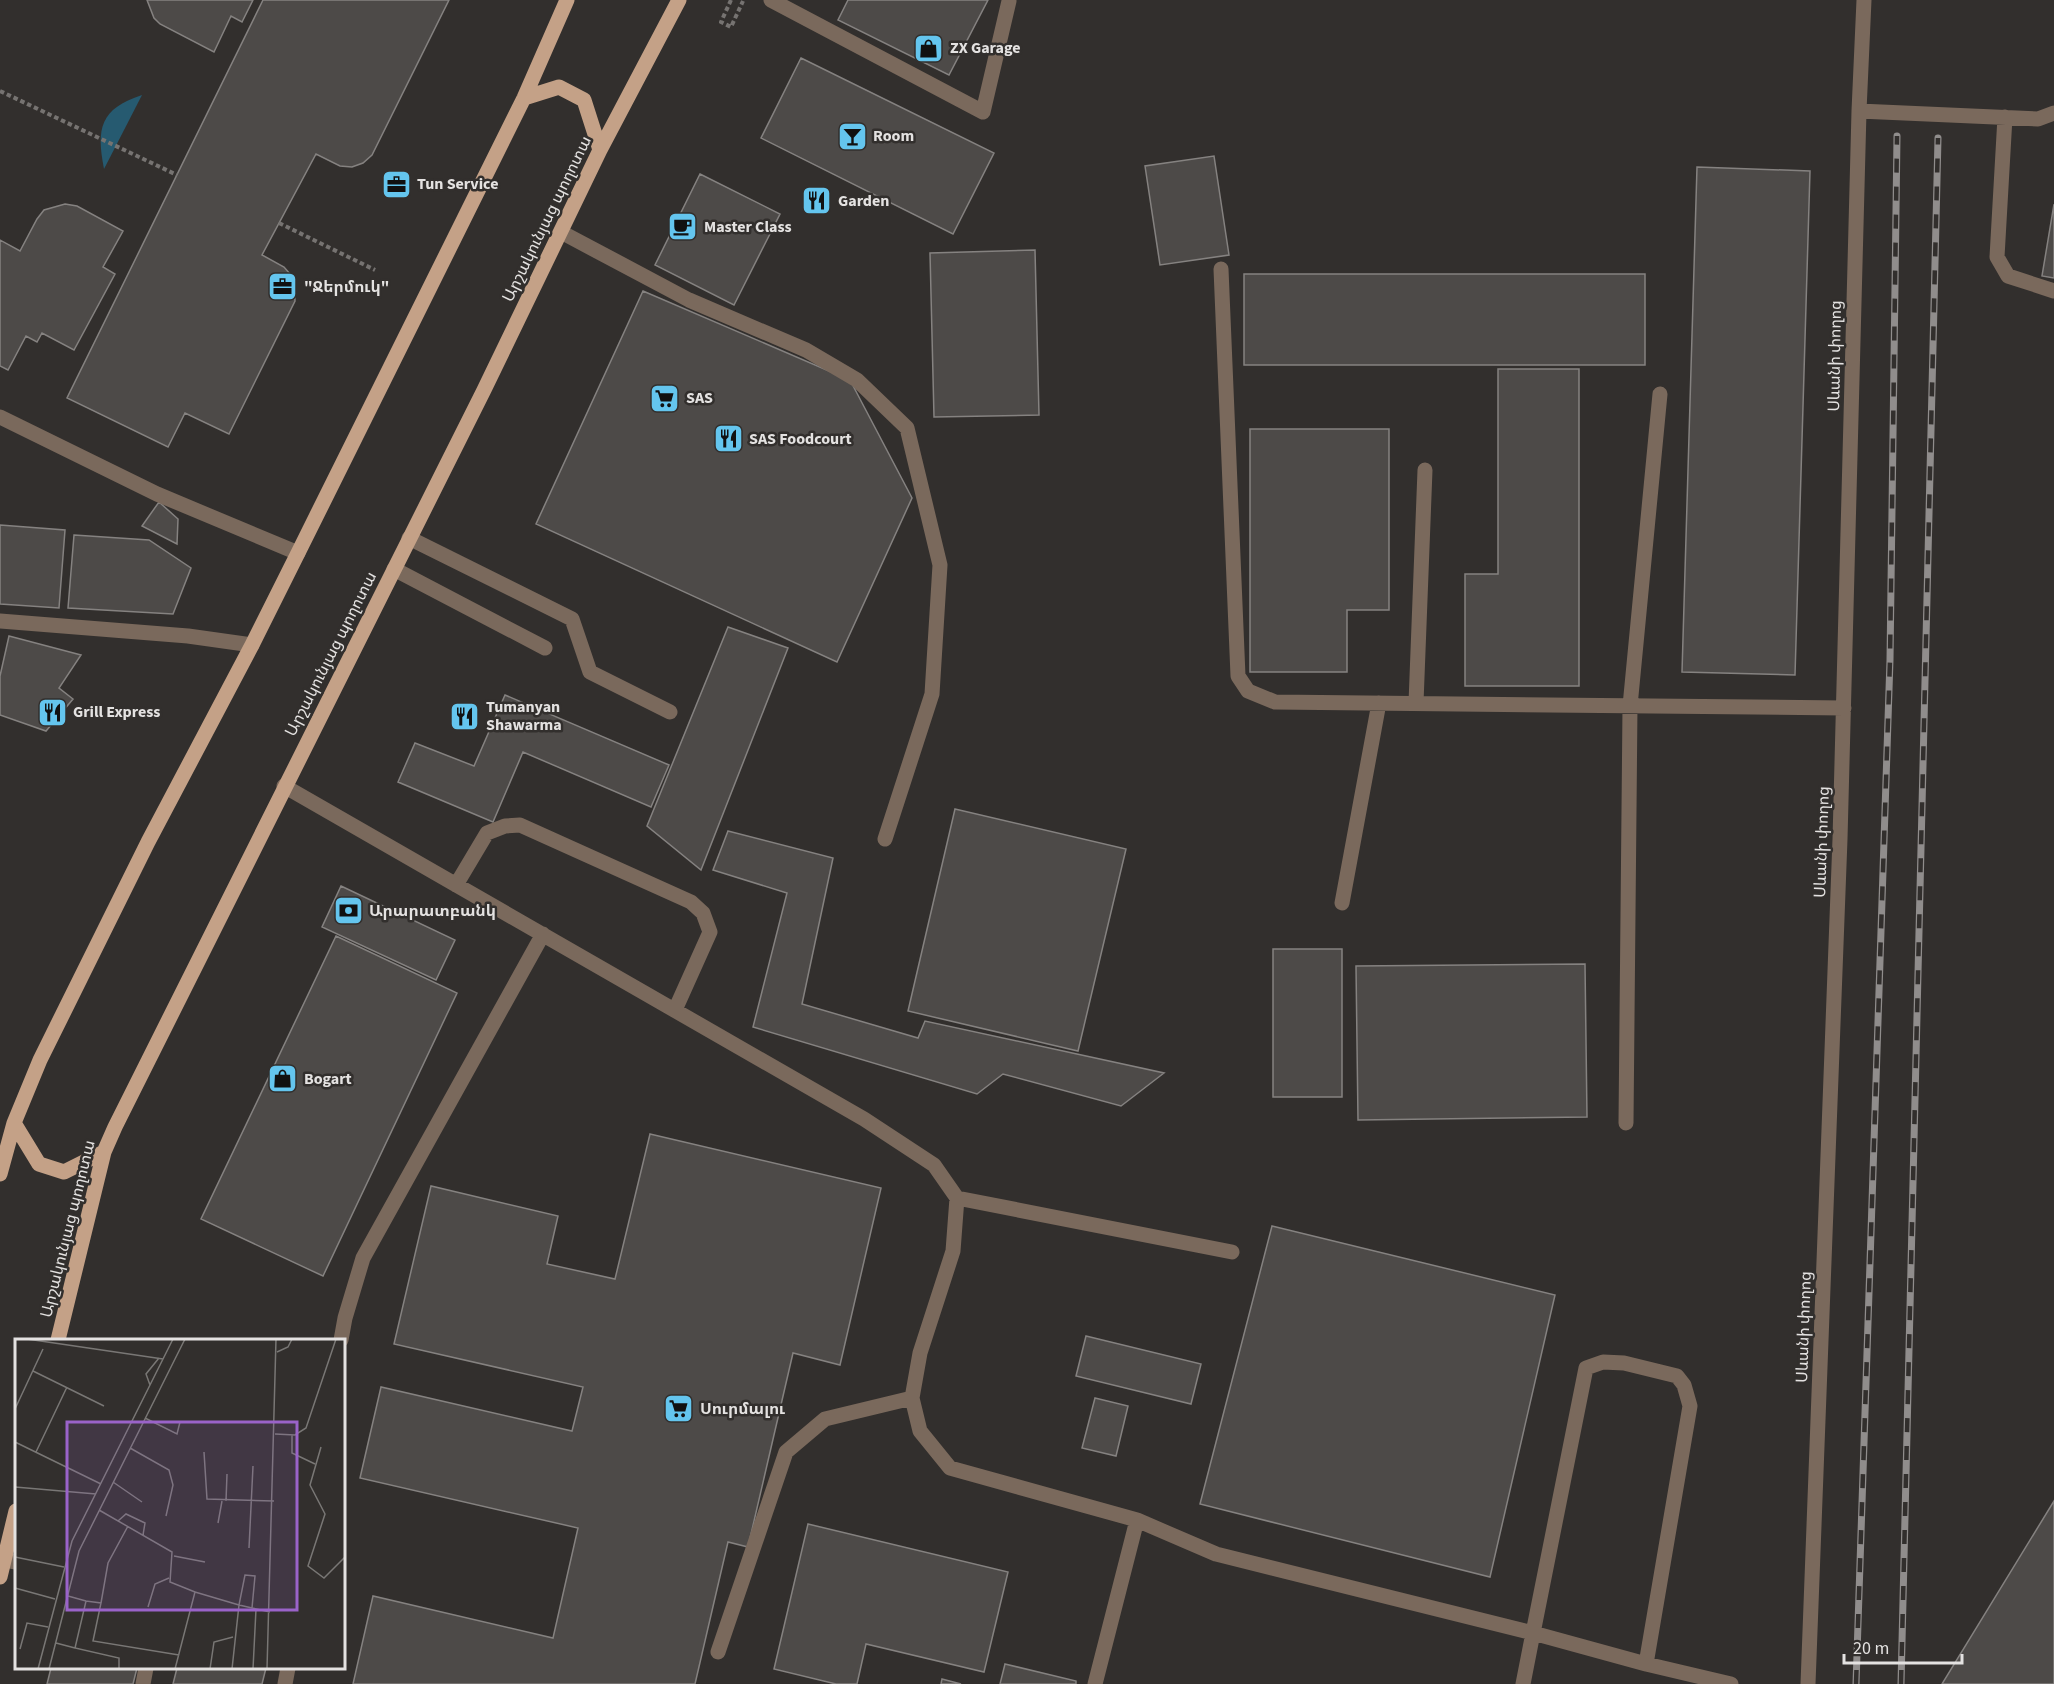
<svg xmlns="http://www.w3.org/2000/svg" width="2054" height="1684" font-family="'Source Sans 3','Noto Sans Armenian',sans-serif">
<rect width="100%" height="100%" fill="#322f2d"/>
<path fill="#265a70" d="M 142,95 L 104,169 C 96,128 100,109 142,95 Z"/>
<path fill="#4d4a48" stroke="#858280" stroke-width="1.5" d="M 147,0 L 253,0 L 242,22 L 231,16 L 214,52 L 160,24 L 154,18 Z
M 263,0 L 449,0 L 372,155 L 363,163 L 352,167 L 340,166 L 316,154 L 262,255 L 284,267 L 290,274 L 294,282 L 295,301 L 229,434 L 185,413 L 168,447 L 67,398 Z
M 848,0 L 988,0 L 949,75 L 838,20 Z
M 801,58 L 994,153 L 953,234 L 761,138 Z
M 1214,156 L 1229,255 L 1160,265 L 1145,166 Z
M 1697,167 L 1810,171 L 1795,675 L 1682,672 Z
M 700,174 L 780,214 L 734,305 L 655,265 Z
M 65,204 L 77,206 L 123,231 L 103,267 L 115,274 L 74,350 L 42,333 L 37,342 L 26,336 L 8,370 L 0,366 L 0,240 L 20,251 L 37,219 L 44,210 Z
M 2054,204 L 2054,278 L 2042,276 Z
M 1035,250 L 1039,415 L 934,417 L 930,253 Z
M 1244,274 L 1645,274 L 1645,365 L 1244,365 Z
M 643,291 L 850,380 L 912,498 L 837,662 L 536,524 Z
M 1498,369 L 1579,369 L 1579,686 L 1465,686 L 1465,574 L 1498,574 Z
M 1250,429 L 1389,429 L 1389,610 L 1347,610 L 1347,672 L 1250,672 Z
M 159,502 L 178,519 L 177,544 L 142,526 Z
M 0,525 L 65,530 L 59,608 L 0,604 Z
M 74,535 L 149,540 L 191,568 L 173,614 L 68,608 Z
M 728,627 L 788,648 L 701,870 L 647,826 Z
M 9,636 L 81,655 L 59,688 L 73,699 L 46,731 L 0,715 L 0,676 Z
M 505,695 L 669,765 L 651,807 L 523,752 L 493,822 L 398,782 L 415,743 L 474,766 Z
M 955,809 L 1126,849 L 1078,1051 L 908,1011 Z
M 728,831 L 833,858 L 802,1004 L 918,1038 L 925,1021 L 1164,1073 L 1121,1106 L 1003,1074 L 977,1094 L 753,1027 L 787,893 L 713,870 Z
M 341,886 L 455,940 L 436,980 L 322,927 Z
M 336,936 L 457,993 L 323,1276 L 201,1219 Z
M 1273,949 L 1342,949 L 1342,1097 L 1273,1097 Z
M 1585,964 L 1587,1117 L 1358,1120 L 1356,966 Z
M 650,1134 L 881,1188 L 840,1365 L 793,1353 L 748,1547 L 728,1542 L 695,1684 L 353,1684 L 373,1596 L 553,1638 L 578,1528 L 360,1478 L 381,1387 L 572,1431 L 583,1387 L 394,1344 L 431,1186 L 558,1216 L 547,1264 L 615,1279 Z
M 1272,1226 L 1555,1295 L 1490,1577 L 1200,1504 Z
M 1086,1336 L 1201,1364 L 1191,1404 L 1076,1376 Z
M 1095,1398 L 1128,1406 L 1116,1456 L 1082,1448 Z
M 2054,1501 L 2054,1684 L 1942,1684 Z
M 808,1524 L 1008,1572 L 984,1672 L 866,1644 L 857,1684 L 836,1684 L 774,1669 Z
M 1005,1664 L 1076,1681 L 1076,1684 L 1000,1684 Z
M 51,1668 L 137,1668 L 133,1684 L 47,1684 Z
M 177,1668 L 266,1668 L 262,1684 L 173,1684 Z
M 942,1679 L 961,1684 L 941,1684 Z"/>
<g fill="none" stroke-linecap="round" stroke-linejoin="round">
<path stroke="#767371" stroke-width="4" stroke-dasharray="4.5 3" stroke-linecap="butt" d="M 731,0 L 721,22 L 731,27 L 743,1
M 0,91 L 177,175
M 279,223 L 375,270"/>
<path stroke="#7a695c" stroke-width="15" d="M 771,0 L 983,112 L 1009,1
M 1859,111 L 2038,119 L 2054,113
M 2005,117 L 1997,257 L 2008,276 L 2054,291
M 561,232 L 689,300 L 806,350 L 857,380 L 907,428 L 940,565 L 932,694 L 885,839
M 1221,269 L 1238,676 L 1248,691 L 1275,702 L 1844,708
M 0,417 L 157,494 L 298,553
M 409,538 L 572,619 L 590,672 L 670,712
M 394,569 L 545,648
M 0,621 L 188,636 L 252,645
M 1416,703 L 1425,470
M 284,786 L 864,1119 L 934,1165 L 957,1198 L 953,1251 L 920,1353 L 912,1398 L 920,1431 L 950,1468 L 1137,1520 L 1095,1684
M 456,885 L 487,833 L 505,826 L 520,825 L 691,902 L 703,913 L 710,932 L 675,1010
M 1342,903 L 1379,703
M 1626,1123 L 1630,706 L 1660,394
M 957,1198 L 1232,1252
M 341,1340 L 345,1318 L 363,1258 L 543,934
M 1137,1520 L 1216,1554 L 1533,1633 L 1586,1368 L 1603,1362 L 1624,1363 L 1677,1376 L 1684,1385 L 1690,1406 L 1646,1664 L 1731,1684
M 5,1560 L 16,1562
M 718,1652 L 786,1452 L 825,1419 L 912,1398
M 143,1684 L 146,1668
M 285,1684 L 288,1668
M 1523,1684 L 1533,1633 L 1646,1664
M 1808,1684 L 1840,839 L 1859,111 L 1864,0"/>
<path stroke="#c4a187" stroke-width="15" d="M 524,98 L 559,87 L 584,100 L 600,150
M 14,1123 L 39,1164 L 64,1172 L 104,1152
M 0,1174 L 14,1123 L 40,1060 L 148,842 L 252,645 L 298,553 L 524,98 L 567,0
M 58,1340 L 104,1152 L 115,1127 L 484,390 L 600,150 L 679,0
M 0,1577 L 16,1511"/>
<defs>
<path id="rail" d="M 1856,1684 L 1890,660 L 1897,136
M 1901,1684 L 1938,138"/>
</defs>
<use href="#rail" stroke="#908d8c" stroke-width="7"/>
<use href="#rail" stroke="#322f2d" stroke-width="4.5" stroke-dasharray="14" stroke-linecap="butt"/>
</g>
<defs>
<symbol id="shop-square" viewBox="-11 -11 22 22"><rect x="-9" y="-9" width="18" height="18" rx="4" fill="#64c5ee" stroke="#322f2d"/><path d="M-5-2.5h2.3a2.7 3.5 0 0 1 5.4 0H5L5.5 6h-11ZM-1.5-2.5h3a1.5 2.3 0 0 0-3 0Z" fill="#111"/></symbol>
<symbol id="bar-square" viewBox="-11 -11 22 22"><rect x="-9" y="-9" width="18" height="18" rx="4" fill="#64c5ee" stroke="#322f2d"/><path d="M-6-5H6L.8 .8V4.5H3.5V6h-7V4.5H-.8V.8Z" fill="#111"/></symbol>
<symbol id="office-square" viewBox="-11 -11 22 22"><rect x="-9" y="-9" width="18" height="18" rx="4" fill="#64c5ee" stroke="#322f2d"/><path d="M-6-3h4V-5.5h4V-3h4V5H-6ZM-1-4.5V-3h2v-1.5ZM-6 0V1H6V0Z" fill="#111"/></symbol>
<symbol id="restaurant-square" viewBox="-11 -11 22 22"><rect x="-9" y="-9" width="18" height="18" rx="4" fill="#64c5ee" stroke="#322f2d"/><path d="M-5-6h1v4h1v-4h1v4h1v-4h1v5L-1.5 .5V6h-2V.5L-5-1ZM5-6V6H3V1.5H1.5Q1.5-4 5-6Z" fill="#111"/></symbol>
<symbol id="cafe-square" viewBox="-11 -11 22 22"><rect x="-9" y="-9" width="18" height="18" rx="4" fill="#64c5ee" stroke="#322f2d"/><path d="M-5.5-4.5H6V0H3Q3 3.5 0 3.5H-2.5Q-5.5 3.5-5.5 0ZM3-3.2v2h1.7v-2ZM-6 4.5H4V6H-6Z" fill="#111"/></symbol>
<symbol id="supermarket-square" viewBox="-11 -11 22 22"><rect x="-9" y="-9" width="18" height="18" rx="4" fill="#64c5ee" stroke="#322f2d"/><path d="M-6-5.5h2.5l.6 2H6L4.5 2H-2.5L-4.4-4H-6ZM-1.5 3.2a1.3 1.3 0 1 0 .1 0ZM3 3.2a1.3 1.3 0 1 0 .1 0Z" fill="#111"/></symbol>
<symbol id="bank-square" viewBox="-11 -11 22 22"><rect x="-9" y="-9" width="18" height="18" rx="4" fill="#64c5ee" stroke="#322f2d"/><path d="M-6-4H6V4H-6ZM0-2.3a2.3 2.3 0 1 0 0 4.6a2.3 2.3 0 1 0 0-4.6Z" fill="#111"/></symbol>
</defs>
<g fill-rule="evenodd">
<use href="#shop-square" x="912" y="32" width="33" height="33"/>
<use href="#bar-square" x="836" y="120" width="33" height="33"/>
<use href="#office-square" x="380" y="168" width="33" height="33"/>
<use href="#restaurant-square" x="800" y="184" width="33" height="33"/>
<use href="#cafe-square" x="666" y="210" width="33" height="33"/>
<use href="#office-square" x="266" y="270" width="33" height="33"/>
<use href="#supermarket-square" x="648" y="382" width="33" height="33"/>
<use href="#restaurant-square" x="712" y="422" width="33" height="33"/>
<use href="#restaurant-square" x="36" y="696" width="33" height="33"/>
<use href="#restaurant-square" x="448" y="700" width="33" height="33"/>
<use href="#bank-square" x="332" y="894" width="33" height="33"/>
<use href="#shop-square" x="266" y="1062" width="33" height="33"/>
<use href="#supermarket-square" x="662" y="1392" width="33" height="33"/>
</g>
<g text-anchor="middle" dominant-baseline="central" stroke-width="5" stroke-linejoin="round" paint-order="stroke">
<g font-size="16" font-weight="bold" fill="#e4e2e1" stroke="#322f2d" text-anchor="start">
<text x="950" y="48">ZX Garage</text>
<text x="873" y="136">Room</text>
<text x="417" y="184">Tun Service</text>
<text x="838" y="201">Garden</text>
<text x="704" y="227">Master Class</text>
<text x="304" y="287">"Ջերմուկ"</text>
<text x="686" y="398">SAS</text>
<text x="749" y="439">SAS Foodcourt</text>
<text x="486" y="707">Tumanyan<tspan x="486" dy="18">Shawarma</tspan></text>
<text x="73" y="712">Grill Express</text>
<text x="369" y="911">Արարատբանկ</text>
<text x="304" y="1079">Bogart</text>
<text x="700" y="1409">Սուրմալու</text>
</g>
<g font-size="16" fill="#e4e2e1" stroke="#322f2d">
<text transform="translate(547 219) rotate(-64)">Արշակունյաց պողոտա</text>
<text transform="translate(1835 356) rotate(-89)">Սևանի փողոց</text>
<text transform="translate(331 654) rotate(-63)">Արշակունյաց պողոտա</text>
<text transform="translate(1822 842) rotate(-88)">Սևանի փողոց</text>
<text transform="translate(68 1229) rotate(-76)">Արշակունյաց պողոտա</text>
<text transform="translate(1804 1327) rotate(-88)">Սևանի փողոց</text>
</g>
</g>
<g transform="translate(15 1339)">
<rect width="330" height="330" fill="#322f2d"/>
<path fill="none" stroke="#797775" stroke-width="1.5" d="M 12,0 L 148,20M 262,13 L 273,8 L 277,0M 18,32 L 89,67M 135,46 L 131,35 L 144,19M 0,70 L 28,10M 130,79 L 162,95 L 165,83M 260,95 L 280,96 L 291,89 L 321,0M 277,96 L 277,114 L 300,125M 0,103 L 86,145M 306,108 L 295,146 L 310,175 L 293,227 L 309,239 L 330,218M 115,109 L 154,131 L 158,146 L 151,177M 21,113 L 52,48M 189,113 L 192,160 L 259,162M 98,143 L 127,163M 0,148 L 81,155M 211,162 L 212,135M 84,171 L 157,213 L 155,243 L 180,253 L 160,330M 103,182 L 111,175 L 130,184 L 128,196M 203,184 L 207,162M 234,209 L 238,127M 159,217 L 190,223M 0,218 L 49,228M 0,249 L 40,260M 180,253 L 224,266 L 230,236 L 240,237 L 237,269 L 255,273M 53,257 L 71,262M 86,264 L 93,224 L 113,187M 133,268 L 140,245 L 154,239M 41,304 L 60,309M 5,310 L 12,284 L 33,288M 23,330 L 57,202 L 158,0M 34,330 L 64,212 L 170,0M 104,330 L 104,319 L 60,309 L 71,262 L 86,264 L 78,302 L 164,316M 195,330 L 199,303 L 218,298M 217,330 L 224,266 L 237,269M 238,330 L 241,270M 252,330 L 261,0"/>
<path fill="#9a63c9" fill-opacity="0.15" stroke="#9a63c9" stroke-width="3" d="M 52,83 L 282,83 L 282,271 L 52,271 Z"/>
<rect width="330" height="330" fill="none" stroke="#e4e2e1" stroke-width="3"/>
</g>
<path d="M1844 1654v9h118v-9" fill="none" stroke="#e4e2e1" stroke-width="3"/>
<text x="1853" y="1654" font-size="18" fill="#e4e2e1" stroke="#322f2d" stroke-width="4.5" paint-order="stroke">20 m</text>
</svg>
